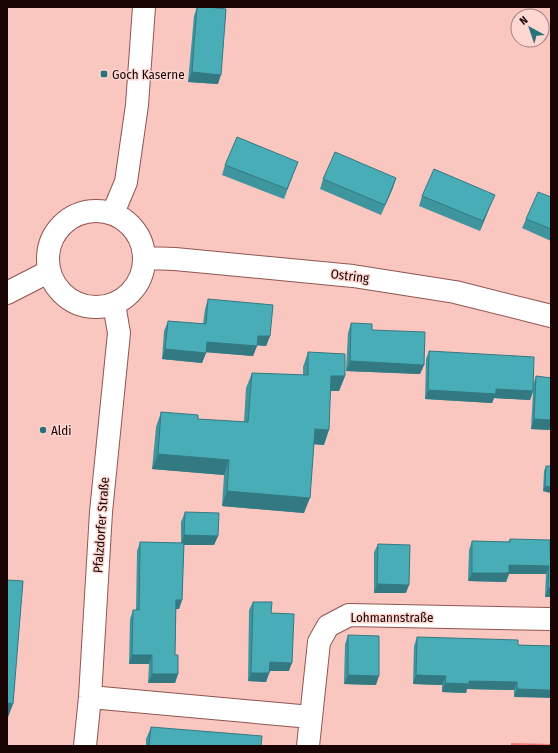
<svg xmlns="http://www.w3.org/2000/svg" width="558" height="753" font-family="'Fira Sans Condensed',sans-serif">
<defs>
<pattern id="park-tufts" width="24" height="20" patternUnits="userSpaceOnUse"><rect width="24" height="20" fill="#f77d75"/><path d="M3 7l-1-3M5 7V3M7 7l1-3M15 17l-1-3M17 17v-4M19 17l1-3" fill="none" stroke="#c7645e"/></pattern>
</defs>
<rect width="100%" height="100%" fill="#fac6c0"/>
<path fill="url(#park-tufts)" d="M 511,743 L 551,744 L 551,746 L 511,746 Z"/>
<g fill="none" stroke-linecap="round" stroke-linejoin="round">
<defs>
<path id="street" d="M 7,293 L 48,272
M 90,697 L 311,717
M 85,746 L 90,697 L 101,512 L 119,333 L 114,304
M 308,746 L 319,642 L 328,626 L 349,615 L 551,619"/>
<path id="secondary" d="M48 259a48 48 0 1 1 96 0a48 48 0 1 1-96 0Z
M 113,213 L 126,182 L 137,105 L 144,7
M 146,258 L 175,259 L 353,276 L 455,292 L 551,316"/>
</defs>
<use href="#street" stroke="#8f5651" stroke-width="24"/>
<use href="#secondary" stroke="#8f5651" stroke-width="24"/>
<use href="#street" stroke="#fff" stroke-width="22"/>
<use href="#secondary" stroke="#fff" stroke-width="22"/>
</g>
<path fill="#3f959e" d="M 197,7 L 218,84 L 188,82 L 194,16 Z
M 298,162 L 284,199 L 222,175 L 225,165 Z
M 396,178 L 381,215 L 320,189 L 323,179 Z
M 422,196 L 491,204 L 480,231 L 419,206 Z
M 551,197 L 551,241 L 522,228 L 526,219 Z
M 208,299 L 270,336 L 266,346 L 257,345 L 253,356 L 206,352 L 202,363 L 162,359 L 164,331 L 168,321 L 203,324 L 205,309 Z
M 351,323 L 372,330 L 424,365 L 420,374 L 346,371 L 348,333 Z
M 429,351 L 533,385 L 536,376 L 551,378 L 551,430 L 531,429 L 533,392 L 530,400 L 494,398 L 492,403 L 425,399 L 426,359 Z
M 308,352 L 345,376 L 339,391 L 331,391 L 324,445 L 314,444 L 304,513 L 222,506 L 224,475 L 152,469 L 156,427 L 161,412 L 198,419 L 244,422 L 246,388 L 252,373 L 303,375 L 303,367 Z
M 546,466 L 551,493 L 543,491 L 544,471 Z
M 185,512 L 218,536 L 214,545 L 184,545 L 182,600 L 179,609 L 176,609 L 175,655 L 178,674 L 175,683 L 148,683 L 149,664 L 129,664 L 130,619 L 133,610 L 136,610 L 137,551 L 140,542 L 181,543 L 181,522 Z
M 510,539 L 551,549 L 551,597 L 545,597 L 546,574 L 509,574 L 506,582 L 468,581 L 469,550 L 472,541 L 508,542 Z
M 378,544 L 406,593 L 374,593 L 374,552 Z
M 253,602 L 271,613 L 289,671 L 270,671 L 266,682 L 248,681 L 249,610 Z
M 348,635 L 376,685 L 344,684 L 345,644 Z
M 417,637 L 518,645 L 551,646 L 514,697 L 514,690 L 467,689 L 466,693 L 442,692 L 442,685 L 413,684 L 414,646 Z
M 151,727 L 261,746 L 146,746 L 146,739 Z"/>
<path fill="#337981" d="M 192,72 L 221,75 L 218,84 L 188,82 Z
M 396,178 L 393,188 L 381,215 L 385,205 Z
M 495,195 L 491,204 L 480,231 L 483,221 Z
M 258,336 L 270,336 L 266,346 L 254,345 Z
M 207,342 L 257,346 L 253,356 L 203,352 Z
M 165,349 L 206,353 L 202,363 L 162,359 Z
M 350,361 L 424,365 L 420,374 L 346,371 Z
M 331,376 L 345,376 L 339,391 L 326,391 Z
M 496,389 L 533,391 L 530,400 L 494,398 L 492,403 L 425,399 L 428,390 Z
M 534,419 L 551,420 L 551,430 L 531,429 Z
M 315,429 L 329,430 L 324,445 L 310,444 Z
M 158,454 L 229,460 L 224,475 L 152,469 Z
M 545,486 L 551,487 L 551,493 L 543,491 Z
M 227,491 L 310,498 L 304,513 L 222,506 Z
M 184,535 L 218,536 L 214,545 L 181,545 Z
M 509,565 L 549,566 L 546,574 L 509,574 L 506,582 L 468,581 L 472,573 Z
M 377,584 L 409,585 L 406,593 L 374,593 Z
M 548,588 L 551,588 L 551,597 L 545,597 Z
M 176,600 L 182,600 L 179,609 L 173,609 Z
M 132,655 L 152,655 L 149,664 L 129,664 Z
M 270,662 L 292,663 L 289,671 L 267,671 Z
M 251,673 L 269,673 L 266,682 L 248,681 Z
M 152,674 L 178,674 L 175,683 L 148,683 Z
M 348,675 L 379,676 L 376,685 L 344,684 Z
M 416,675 L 446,676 L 442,685 L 413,684 Z
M 469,681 L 517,682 L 514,690 L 467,689 L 466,693 L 442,692 L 445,683 Z
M 517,689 L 551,690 L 551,698 L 514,697 Z
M 7,703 L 13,704 L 7,720 Z"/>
<path fill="#49adb8" stroke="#337981" d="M 197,7 L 208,7 L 226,9 L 221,75 L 192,72 Z
M 237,137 L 298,162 L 287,189 L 225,165 Z
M 335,152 L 396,178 L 385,205 L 323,179 Z
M 434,169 L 495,195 L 483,221 L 422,196 Z
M 538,192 L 551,197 L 551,229 L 526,219 Z
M 208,299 L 273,305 L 270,336 L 258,336 L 257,346 L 207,342 L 206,353 L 165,349 L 168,321 L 206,324 Z
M 351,323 L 372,324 L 372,330 L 425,332 L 424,365 L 350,361 Z
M 429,351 L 534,357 L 533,391 L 496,389 L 496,394 L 428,390 Z
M 308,352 L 345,354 L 345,376 L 331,376 L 329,430 L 315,429 L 310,498 L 227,491 L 229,460 L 158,454 L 161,412 L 198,415 L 198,419 L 248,422 L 252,373 L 308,375 Z
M 536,376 L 551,378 L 551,420 L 534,419 Z
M 546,466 L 551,466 L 551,487 L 545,486 Z
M 185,512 L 219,513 L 218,536 L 184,535 Z
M 510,539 L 550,540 L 551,588 L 548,588 L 549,566 L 509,565 L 509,573 L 472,573 L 472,541 L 510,542 Z
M 140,542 L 184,543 L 182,600 L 176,600 L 175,655 L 178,655 L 178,674 L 152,674 L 152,655 L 132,655 L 133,610 L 139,610 Z
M 378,544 L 410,545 L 409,585 L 377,584 Z
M 7,580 L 23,581 L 13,704 L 7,703 Z
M 253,602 L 272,602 L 271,613 L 294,614 L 292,663 L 270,662 L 269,673 L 251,673 Z
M 348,635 L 379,636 L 379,676 L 348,675 Z
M 417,637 L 518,640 L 518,645 L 551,646 L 551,690 L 517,689 L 517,682 L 469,681 L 469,684 L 445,683 L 446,676 L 416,675 Z
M 151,727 L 262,736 L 261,746 L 149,746 Z"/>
<g fill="#29727a" stroke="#ffd7d2" stroke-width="1.5">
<rect x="100" y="70" width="8" height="8" rx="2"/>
<circle cx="43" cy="430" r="4"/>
</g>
<g text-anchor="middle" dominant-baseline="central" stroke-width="3" stroke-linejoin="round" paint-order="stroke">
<g font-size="13" fill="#190504" stroke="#ffd7d2" text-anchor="start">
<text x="112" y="74">Goch Kaserne</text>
<text x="51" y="430">Aldi</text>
</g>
<g font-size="13" fill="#190504" stroke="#ffd7d2">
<text transform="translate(350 276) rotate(7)">Ostring</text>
<text transform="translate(101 525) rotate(-86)">Pfalzdorfer Straße</text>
<text x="392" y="617">Lohmannstraße</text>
</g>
</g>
<rect width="558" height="753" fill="none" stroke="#190504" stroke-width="16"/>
<g transform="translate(530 28) rotate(320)"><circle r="19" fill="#ffd7d2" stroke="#a38380"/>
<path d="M0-3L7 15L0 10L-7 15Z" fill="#29727a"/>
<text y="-6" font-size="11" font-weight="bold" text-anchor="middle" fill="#190504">N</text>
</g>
</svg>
